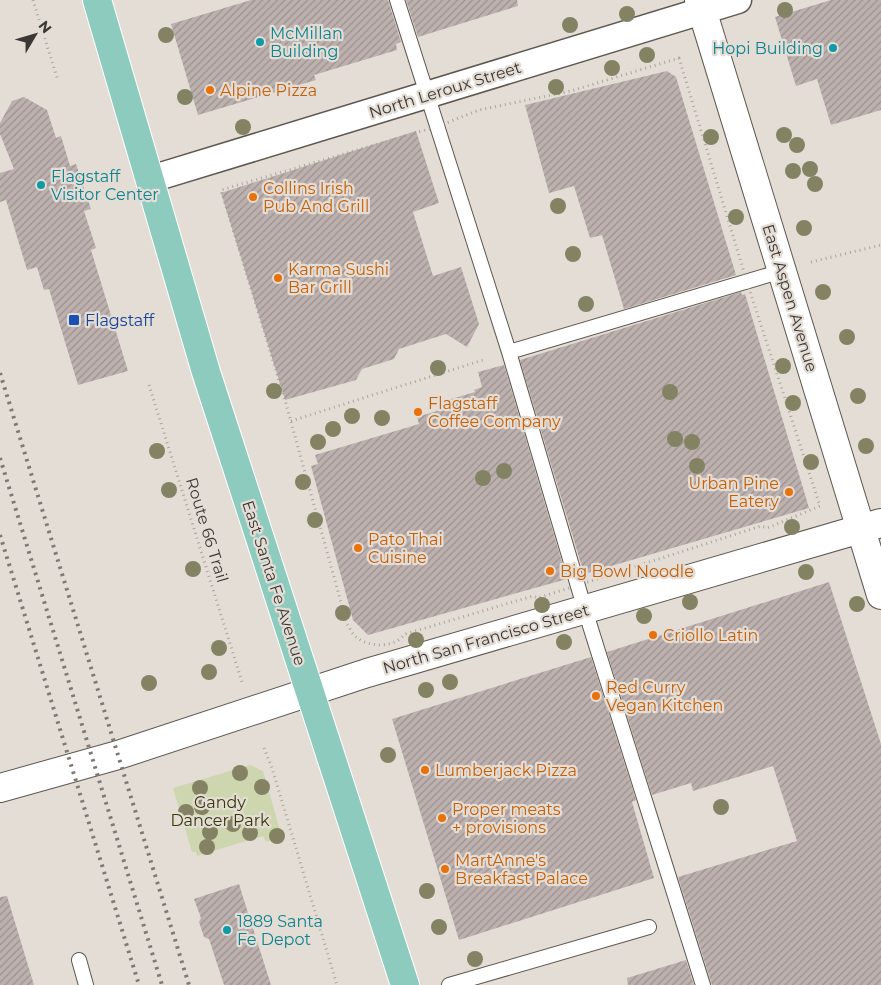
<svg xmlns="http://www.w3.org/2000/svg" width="881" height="985" font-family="Montserrat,sans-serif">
<defs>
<pattern id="building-hatch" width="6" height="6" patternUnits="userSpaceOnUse" patternTransform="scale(1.25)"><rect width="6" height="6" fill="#bdb1af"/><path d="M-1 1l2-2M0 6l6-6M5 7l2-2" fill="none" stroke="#9b918f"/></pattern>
</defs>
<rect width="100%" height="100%" fill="#e4ddd5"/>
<path fill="#cdd6ae" d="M 250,765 L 263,771 L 282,837 L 266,842 L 263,836 L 197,856 L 196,852 L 192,852 L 173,788 Z"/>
<path fill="url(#building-hatch)" d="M 251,0 L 388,0 L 401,42 L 396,44 L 397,50 L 314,75 L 316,80 L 198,115 L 171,24 Z
M 406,0 L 517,0 L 518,6 L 418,37 Z
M 831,0 L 881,0 L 881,110 L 831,125 L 817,79 L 796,86 L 775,17 Z
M 667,71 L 676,77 L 736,275 L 624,309 L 602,235 L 590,238 L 574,186 L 549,193 L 525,105 Z
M 24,97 L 47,110 L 56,138 L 61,136 L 70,166 L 76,164 L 91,209 L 84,211 L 96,248 L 91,250 L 128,371 L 78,385 L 49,289 L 44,290 L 37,267 L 27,270 L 6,200 L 0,202 L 0,173 L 14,169 L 0,134 L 0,123 L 12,101 Z
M 416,131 L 439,203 L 413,212 L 433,276 L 461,267 L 479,324 L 467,347 L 446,334 L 399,349 L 394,359 L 362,369 L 356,380 L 285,400 L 221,193 Z
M 741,292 L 742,295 L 745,294 L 809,508 L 584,574 L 520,360 Z
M 504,365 L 567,579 L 368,635 L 353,620 L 311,466 L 318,464 L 315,455 L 419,424 L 417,417 L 450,407 L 448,400 L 475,392 L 474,390 L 482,387 L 478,372 Z
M 829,582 L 881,744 L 881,985 L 712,985 L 678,877 L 797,841 L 773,766 L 693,791 L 691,783 L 652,795 L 607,652 Z
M 591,657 L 636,800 L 632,802 L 654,878 L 459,940 L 392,719 Z
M 239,884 L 243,897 L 271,985 L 224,985 L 209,939 L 204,937 L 199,922 L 201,918 L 194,899 Z
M 7,896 L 34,985 L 0,985 L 0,897 Z
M 686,960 L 694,985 L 628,985 L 627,978 Z"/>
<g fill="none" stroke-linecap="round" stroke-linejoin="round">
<defs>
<path id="lane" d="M 397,0 L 509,352 L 585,610 L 703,985
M 509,352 L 782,271
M 79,960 L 86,985
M 449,985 L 649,927"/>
<path id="street" d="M 151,179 L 738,0"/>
<path id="secondary" d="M 699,0 L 881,595
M 0,788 L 118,755 L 367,673 L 881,523"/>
<path id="primary" d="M 97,0 L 206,372 L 405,985"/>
</defs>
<use href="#lane" stroke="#5d5750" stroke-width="16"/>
<use href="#street" stroke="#5d5750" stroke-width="29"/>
<use href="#secondary" stroke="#5d5750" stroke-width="30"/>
<use href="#primary" stroke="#fff" stroke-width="30"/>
<path stroke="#a9a49d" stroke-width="3" stroke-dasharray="1 4" stroke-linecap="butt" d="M 33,0 L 58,81
M 679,58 L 747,282 L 820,506 L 767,528 L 761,526 L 538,598 L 533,596 L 405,634 C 394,648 370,648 356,637 C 352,634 350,628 347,624 L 285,400 L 221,190 L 439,126 L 479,110 L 571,91 Z
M 811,262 L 881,245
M 149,385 L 242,682
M 291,421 L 486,359
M 264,748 L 272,768 L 337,985"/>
<use href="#lane" stroke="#fff" stroke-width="14"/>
<use href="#street" stroke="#fff" stroke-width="26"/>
<use href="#secondary" stroke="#fff" stroke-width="28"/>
<use href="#primary" stroke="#8ecbbf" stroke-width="28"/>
<path stroke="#7e7974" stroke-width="4" stroke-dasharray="2.5 5" stroke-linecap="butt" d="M 0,373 L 189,985
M 0,458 L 162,985
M 0,535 L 139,985"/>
</g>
<g fill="#838364">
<circle cx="785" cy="10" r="8"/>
<circle cx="627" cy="14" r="8"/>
<circle cx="570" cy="25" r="8"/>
<circle cx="166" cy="35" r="8"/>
<circle cx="647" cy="55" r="8"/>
<circle cx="612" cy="68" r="8"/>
<circle cx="556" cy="87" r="8"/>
<circle cx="185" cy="97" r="8"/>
<circle cx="243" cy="127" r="8"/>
<circle cx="784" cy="135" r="8"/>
<circle cx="711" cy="137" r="8"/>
<circle cx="797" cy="145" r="8"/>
<circle cx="810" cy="169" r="8"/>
<circle cx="793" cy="171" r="8"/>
<circle cx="815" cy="184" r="8"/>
<circle cx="558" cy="206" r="8"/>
<circle cx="736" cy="217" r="8"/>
<circle cx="804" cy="228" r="8"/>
<circle cx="573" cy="254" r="8"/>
<circle cx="823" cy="292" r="8"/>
<circle cx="586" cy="304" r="8"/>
<circle cx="847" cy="337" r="8"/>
<circle cx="783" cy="366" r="8"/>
<circle cx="438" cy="368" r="8"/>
<circle cx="274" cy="391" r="8"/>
<circle cx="670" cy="392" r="8"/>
<circle cx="858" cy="396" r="8"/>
<circle cx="793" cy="403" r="8"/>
<circle cx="352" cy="416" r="8"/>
<circle cx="382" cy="418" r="8"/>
<circle cx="333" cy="429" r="8"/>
<circle cx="675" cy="439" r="8"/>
<circle cx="318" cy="442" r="8"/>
<circle cx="692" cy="442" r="8"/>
<circle cx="866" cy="446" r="8"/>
<circle cx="157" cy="451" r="8"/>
<circle cx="811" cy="462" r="8"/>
<circle cx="697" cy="466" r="8"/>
<circle cx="504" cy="471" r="8"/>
<circle cx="483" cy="478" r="8"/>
<circle cx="303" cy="482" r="8"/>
<circle cx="169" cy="490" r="8"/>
<circle cx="315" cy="520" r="8"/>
<circle cx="792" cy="527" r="8"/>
<circle cx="193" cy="569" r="8"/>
<circle cx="806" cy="572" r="8"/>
<circle cx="690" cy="602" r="8"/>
<circle cx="857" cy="604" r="8"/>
<circle cx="542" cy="605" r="8"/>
<circle cx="343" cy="613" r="8"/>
<circle cx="644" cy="616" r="8"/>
<circle cx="416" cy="640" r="8"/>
<circle cx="564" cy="642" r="8"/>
<circle cx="219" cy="648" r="8"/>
<circle cx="209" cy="672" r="8"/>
<circle cx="450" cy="682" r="8"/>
<circle cx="149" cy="683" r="8"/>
<circle cx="426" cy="690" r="8"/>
<circle cx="388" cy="755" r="8"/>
<circle cx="240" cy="773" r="8"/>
<circle cx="262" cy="787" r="8"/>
<circle cx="200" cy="788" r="8"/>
<circle cx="202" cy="807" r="8"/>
<circle cx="721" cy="807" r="8"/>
<circle cx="186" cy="812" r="8"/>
<circle cx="233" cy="824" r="8"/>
<circle cx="210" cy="832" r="8"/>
<circle cx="250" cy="833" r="8"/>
<circle cx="277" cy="836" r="8"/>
<circle cx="207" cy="847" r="8"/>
<circle cx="427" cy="891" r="8"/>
<circle cx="439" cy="927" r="8"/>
<circle cx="475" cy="959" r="8"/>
</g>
<g fill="#0f9aa8" stroke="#e4ddd5" stroke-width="2">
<circle cx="260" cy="42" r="5"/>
<circle cx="833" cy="48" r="5"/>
<circle cx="41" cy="185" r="5"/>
<circle cx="227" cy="930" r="5"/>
</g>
<g fill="#e8710a" stroke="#e4ddd5" stroke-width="2">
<circle cx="210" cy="90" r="5"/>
<circle cx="253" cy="197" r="5"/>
<circle cx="278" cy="278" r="5"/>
<circle cx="418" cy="412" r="5"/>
<circle cx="789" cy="492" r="5"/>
<circle cx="358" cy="548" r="5"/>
<circle cx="550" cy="571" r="5"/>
<circle cx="653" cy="635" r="5"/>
<circle cx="596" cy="696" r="5"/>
<circle cx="425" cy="770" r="5"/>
<circle cx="442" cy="818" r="5"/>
<circle cx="445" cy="869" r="5"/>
</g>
<rect fill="#1a4fb4" stroke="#e4ddd5" stroke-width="2" x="68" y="314" width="12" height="12" rx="2.5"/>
<g text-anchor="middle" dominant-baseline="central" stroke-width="4.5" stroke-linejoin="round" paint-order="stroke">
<g font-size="16" fill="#0d838f" stroke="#e4ddd5" text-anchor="start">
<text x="270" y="33">McMillan<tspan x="270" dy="18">Building</tspan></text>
<text x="823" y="48" text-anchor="end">Hopi Building</text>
<text x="51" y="176">Flagstaff<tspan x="51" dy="18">Visitor Center</tspan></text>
<text x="237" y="921">1889 Santa<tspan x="237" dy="18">Fe Depot</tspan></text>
</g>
<g font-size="16" fill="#c56008" stroke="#e4ddd5" text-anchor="start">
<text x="220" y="90">Alpine Pizza</text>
<text x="263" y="188">Collins Irish<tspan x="263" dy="18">Pub And Grill</tspan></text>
<text x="288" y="269">Karma Sushi<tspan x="288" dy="18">Bar Grill</tspan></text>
<text x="428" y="403">Flagstaff<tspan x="428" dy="18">Coffee Company</tspan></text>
<text x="779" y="483" text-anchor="end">Urban Pine<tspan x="779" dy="18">Eatery</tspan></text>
<text x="368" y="539">Pato Thai<tspan x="368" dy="18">Cuisine</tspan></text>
<text x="560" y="571">Big Bowl Noodle</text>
<text x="663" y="635">Criollo Latin</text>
<text x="606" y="687">Red Curry<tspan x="606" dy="18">Vegan Kitchen</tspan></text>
<text x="435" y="770">Lumberjack Pizza</text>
<text x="452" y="809">Proper meats<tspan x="452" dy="18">+ provisions</tspan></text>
<text x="455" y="860">MartAnne's<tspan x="455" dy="18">Breakfast Palace</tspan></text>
</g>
<g font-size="16" fill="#3a3734" stroke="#e4ddd5">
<text transform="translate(445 90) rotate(-17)">North Leroux Street</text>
<text transform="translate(790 298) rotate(73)">East Aspen Avenue</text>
<text transform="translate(207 530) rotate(73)">Route 66 Trail</text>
<text transform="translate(274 583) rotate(72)">East Santa Fe Avenue</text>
<text transform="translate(486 639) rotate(-16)">North San Francisco Street</text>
</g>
<g font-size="16" fill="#164399" stroke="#e4ddd5" text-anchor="start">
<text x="85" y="320">Flagstaff</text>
</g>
<g font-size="16" fill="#333a08" stroke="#e4ddd5">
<text x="220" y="802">Gandy<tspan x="220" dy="18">Dancer Park</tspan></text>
</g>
</g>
<g transform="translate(35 35) rotate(52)" stroke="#e4ddd5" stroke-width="4" paint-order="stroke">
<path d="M0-4L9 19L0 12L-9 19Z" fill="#3a3734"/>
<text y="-8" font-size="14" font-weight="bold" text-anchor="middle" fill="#3a3734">N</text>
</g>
</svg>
